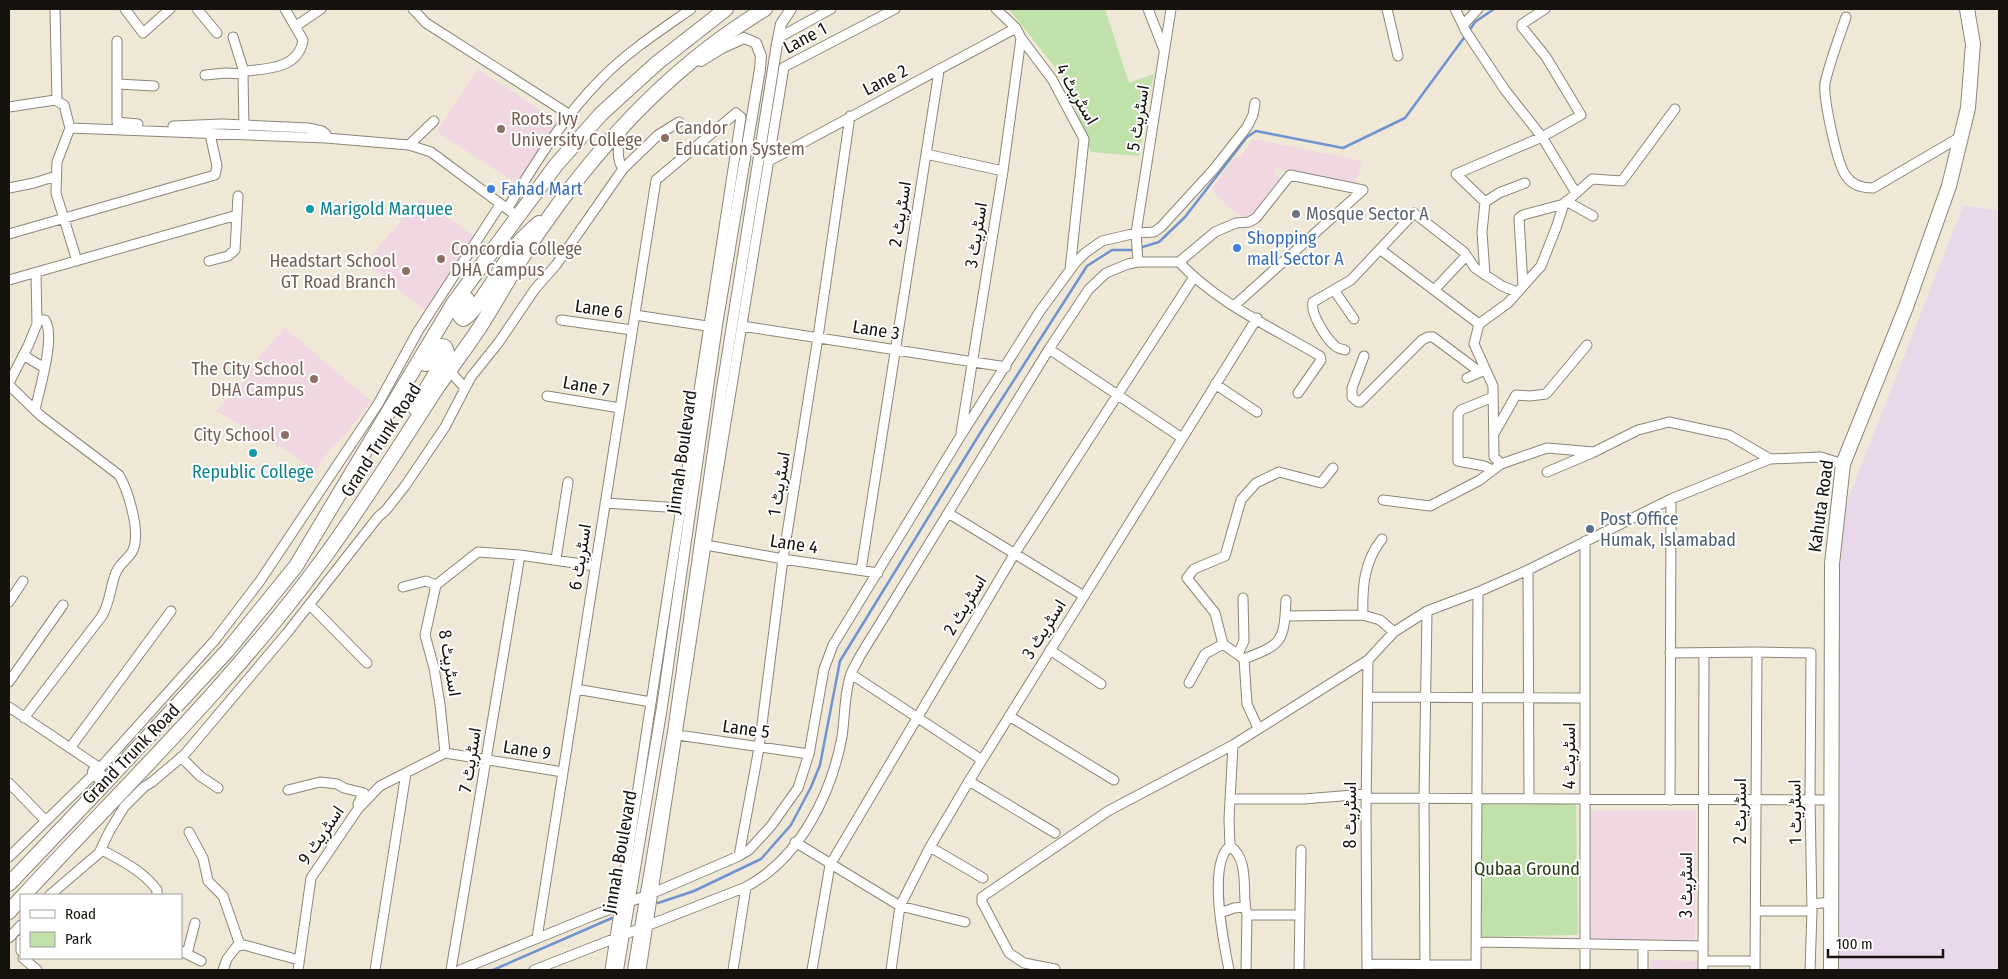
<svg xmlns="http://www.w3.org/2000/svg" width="2008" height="979" font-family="'Fira Sans Condensed',Vazirmatn,sans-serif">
<rect width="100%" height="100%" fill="#efe8d7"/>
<path fill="#e9d8ea" d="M 1963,206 L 1999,210 L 1999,970 L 1831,970 L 1835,533 Z"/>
<path fill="#f0d7e1" d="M 478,69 L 565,126 L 525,189 L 437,132 Z
M 1253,139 L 1362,161 L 1356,185 L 1276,168 L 1275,175 L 1280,178 L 1252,215 L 1245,216 L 1237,214 L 1214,193 L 1213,188 L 1233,159 L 1241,156 Z
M 421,199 L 476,237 L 430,308 L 426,306 L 424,310 L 365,262 Z
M 285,328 L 371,401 L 346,434 L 331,448 L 316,470 L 291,453 L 216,411 L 240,385 L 259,357 Z
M 1591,811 L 1696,811 L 1695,941 L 1590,941 Z
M 1650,960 L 1698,961 L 1698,970 L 1650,970 Z"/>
<path fill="#c1e1aa" d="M 1009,9 L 1105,9 L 1129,83 L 1154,74 L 1139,156 L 1091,152 L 1065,80 Z
M 1576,800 L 1578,935 L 1477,937 L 1475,802 Z"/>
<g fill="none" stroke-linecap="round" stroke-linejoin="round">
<path stroke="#7092cf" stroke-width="2.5" d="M 1469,31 L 1475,22 L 1494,9
M 1139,248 L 1159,242 L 1185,217 L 1247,137 L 1256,131 L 1343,148 L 1405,118 L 1466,35
M 658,903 L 694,891 L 761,859 L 791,825 L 811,787 L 820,765 L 840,661 L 982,430 L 1087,266 L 1112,250 L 1134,250
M 493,970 L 612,918"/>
<defs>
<path id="minor" d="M 55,9 L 57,101
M 125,9 L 143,33 L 170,9
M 197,9 L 217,33
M 413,9 L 426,23 L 570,115
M 996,9 L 1016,28 L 1021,38 L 1052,79 L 1084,139 L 1070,270
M 1148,9 L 1164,50
M 1387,9 L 1398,56
M 1455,9 L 1463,25
M 1478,9 L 1463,25 L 1465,30 L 1505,90 L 1542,137 L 1576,193
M 1846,17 C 1839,38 1830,61 1825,83 C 1823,98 1837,164 1846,176 C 1852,185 1862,188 1873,188 L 1962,136
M 296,26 L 321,9
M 233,37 L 244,72
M 778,38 L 831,9
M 117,41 L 117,122 L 138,124
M 243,74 L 244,129
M 205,75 L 226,73 L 243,74 L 246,71 C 268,69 299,68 303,40 L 285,9
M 118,84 L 154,86
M 9,107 L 55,100 L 64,105 L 70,128 L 57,162 L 56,193 L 77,261
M 173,126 L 222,124 L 308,128 L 322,131 L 326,134 L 326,138
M 70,128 L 326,138 L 409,145 L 431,152 L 517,216
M 622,129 C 619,142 615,157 623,169
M 409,145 L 434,121
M 926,154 L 1003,171
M 769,161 L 1016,28
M 9,188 L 34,183 L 56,176
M 1566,201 L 1593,216
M 1485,202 L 1456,174 L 1542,137 L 1581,115 L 1546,57 L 1522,27 L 1522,24 L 1545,9
M 507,209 C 535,164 563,117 601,79 C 627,52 661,30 691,9
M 9,234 L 215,175 L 217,166 L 210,134
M 1381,250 L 1479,324 L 1474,344 L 1493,386 L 1494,457 L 1501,464 L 1547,448 L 1594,452 L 1638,430 L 1669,422 L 1729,435 L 1770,459
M 209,261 L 228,256 L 235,250 L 238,196
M 1138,262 L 1136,233 L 1171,9
M 1179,262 C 1217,303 1273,328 1320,356 L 1321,360 L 1319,363 L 1298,393
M 1485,275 L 1482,232 L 1485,202 L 1499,193 L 1525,183
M 9,280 L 237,215
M 1523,286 L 1519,218 L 1523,215 L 1564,204
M 1435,289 L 1466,256
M 1334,290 L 1354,319
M 1235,305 L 1363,190
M 635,315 L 707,326
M 561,320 L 632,330
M 1479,324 L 1508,303 L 1541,266 L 1556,228 L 1564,204 L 1592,179 L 1622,181 L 1675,109
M 742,326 L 1006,367
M 1049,349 L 1182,438
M 1345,350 C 1341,349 1336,348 1334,345 C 1326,338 1310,313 1313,302 L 1351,280 L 1414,213 L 1464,252 L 1475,268 L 1502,286 L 1517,292
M 23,355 L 43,367
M 1364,356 L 1352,388 L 1352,397 L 1358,402 L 1360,402 L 1422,340 L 1428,337 L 1433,337 L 1480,372
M 449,370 L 464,387
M 1467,378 L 1483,371
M 9,383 L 28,346 L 37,324 L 36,273
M 1215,384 L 1257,412
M 9,385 L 41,416 L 119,475 C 128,490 141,532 133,550 C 129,559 118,564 115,575 C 110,589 110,602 102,616 L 24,718
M 547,396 L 620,408
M 35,410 C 39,390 56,337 45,320 L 37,320
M 1495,432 L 1516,395 L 1530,396 L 1546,394 L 1587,345
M 961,433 L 1003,171 L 1021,38
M 1493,470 L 1484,466 L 1458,461 L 1458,414 L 1461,410 L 1493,397
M 1547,472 L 1592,453
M 1383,500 L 1430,506 L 1480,480 L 1501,464
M 605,503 L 681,508
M 948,513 L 1084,596
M 1585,541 L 1585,970
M 706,545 L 783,559 L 878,573
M 556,559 L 568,482
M 861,570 L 939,71
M 1528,570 L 1529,798
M 403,587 L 426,581 L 436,585
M 9,602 L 23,581
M 310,605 L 367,663
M 1363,615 C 1362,588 1364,561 1382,539
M 1286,616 L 1363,615 L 1380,620 L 1394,632
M 1050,650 L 1101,684
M 1670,653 L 1757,652 L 1811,653 L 1810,799 L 1812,911 L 1810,970
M 1238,654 L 1244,641 L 1243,598
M 1244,659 C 1282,644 1284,643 1286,600
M 851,674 L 982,760
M 9,682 L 63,605
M 1189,683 L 1205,654 L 1223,644
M 576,689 L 651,702
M 1368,697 L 1585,698
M 9,707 L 100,768
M 1009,716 L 1114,780
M 1258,728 L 1247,704 L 1244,659 L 1223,644 L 1215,613 L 1187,578 L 1194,569 L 1225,556 L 1241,500 L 1256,483 L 1279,472 L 1321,483 L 1333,468
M 678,735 L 809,754
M 70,748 L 171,611
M 181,757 L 200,776 L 218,788
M 563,772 L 445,753 L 440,704 L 434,668 L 425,635 L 436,585 L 478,552 L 520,555 L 595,566
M 969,781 L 1055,833
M 9,783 L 46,821
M 288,790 L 320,782 L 337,784 L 344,788 L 364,793 L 358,804
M 1366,798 L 1831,800
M 1230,799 L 1304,799 L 1366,794
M 1670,800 L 1671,499
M 189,832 L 203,858 L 208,881 L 223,896 L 240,945
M 795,842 L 900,906 L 965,922
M 1230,846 L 1229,819 L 1233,745
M 930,847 L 983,878
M 102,850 C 122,861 143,871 157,890 L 157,895
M 739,856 L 759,748 L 783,559 L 818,337 L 850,116
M 9,857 L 100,768 L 215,640 L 260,581 L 378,404 L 418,331 L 500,205
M 50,895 L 99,853 L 109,832 L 124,807 L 144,787 L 152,782 L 184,755 L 287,633 L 378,517 L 386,510 L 405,486 L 445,427 L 471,377 L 499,342 L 535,289 L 556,265 L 623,169 L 658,135 L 679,122
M 1812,904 L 1831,902
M 1756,911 L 1812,911
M 1220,913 L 1234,908 L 1245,907
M 9,938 L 21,925
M 537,938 L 656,180 L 736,113 L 741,117 L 610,970
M 21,940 L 21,951
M 1477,942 L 1702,946
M 181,951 L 201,961
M 187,954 L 195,923
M 23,958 L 37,970
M 1703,961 L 1755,961
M 1367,964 L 1476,965
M 1055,969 L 1024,963 L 1009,953 L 982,902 L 982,897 L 1108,811 L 1233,745 L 1368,660 L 1394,632 L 1427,611 L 1478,592 L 1528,570 L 1671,499 L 1770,459 L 1821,457 L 1843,464
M 223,970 L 227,959 L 237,946 L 244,945 L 299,960
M 298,970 L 311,878 L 358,809 L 380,786 L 445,753
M 375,970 L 406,773
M 451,970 L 520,555
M 460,970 L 592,916 L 653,893 L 739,856 L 749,850 L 771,826 L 798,788 L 809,754 L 824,669 L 833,645 L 960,437 L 1040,311 L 1076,262 L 1085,253 L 1102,241 L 1136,233 L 1154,232 L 1161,227 L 1214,169 L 1247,127 L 1253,115 L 1255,103
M 534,970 L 746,887 C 800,858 831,795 842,737 C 845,717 844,696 850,677 C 852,669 857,663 860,656 L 1049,349 L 1089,289 L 1106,273 L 1128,264 L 1138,262 L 1179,262 L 1215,232 L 1236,223 L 1249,222 L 1256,218 L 1290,175 L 1363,190
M 641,970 L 706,545 L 784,67 L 895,9
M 733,970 L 746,887
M 812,970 L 830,865 L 1015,553 L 1194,277
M 891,970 L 900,906 L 930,847 L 969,781 L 1257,318
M 1229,970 C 1224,944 1207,864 1230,846 C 1251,861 1241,894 1247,915
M 1246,970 L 1247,915 L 1299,915
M 1299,970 L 1301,850
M 1367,970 L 1366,812 L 1368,660
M 1425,970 L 1424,799 L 1427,611
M 1476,970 L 1478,592
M 1643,970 L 1643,946
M 1703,970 L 1704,653
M 1755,970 L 1757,652"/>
<path id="tertiary" d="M 618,970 L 662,707 L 717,325 L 760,69 L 761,56 L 756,43 L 744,38 L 722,48 L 701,61
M 633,970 L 673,732 L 722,388 L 777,44 L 781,24 L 791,9"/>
<path id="trunk" d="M 467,299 L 459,313 L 460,316 L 463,319 C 476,314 506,259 517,245 C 523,237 531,230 539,223
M 415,408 L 446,356 L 447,352 L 445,347 L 442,346 L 434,351 L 426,364
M 95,772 L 106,782
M 9,884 L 106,782 L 228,650 L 296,566 L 453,304 L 556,165 L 601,114 L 657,63 L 726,9
M 24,895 C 126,785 234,681 323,559 C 362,506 397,450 433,394 C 448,371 465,350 480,327 C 502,292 521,256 545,223 C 604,139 677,62 765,9
M 9,912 L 21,898
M 1831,970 L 1832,564 L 1843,464 L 1906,307 L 1949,186 L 1968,108 L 1973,44 L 1967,9"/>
</defs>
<use href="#minor" stroke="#8c8677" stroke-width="11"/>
<use href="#tertiary" stroke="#8c8677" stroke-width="12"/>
<use href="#trunk" stroke="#8c8677" stroke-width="16"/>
<use href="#minor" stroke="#fff" stroke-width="9"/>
<use href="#tertiary" stroke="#fff" stroke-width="10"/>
<use href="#trunk" stroke="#fff" stroke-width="14"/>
</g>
<g fill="#8d6e63" stroke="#fff" stroke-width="2">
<circle cx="501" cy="129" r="5"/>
<circle cx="665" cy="138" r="5"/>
<circle cx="441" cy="259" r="5"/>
<circle cx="406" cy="271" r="5"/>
<circle cx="314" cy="379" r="5"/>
<circle cx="285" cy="435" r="5"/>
</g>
<g fill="#3f7fe0" stroke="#fff" stroke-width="2">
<circle cx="491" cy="189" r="5"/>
<circle cx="1237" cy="248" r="5"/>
</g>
<g fill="#0f9aa8" stroke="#fff" stroke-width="2">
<circle cx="310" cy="209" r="5"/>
<circle cx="253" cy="453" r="5"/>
</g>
<circle fill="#6b7280" stroke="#fff" stroke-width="2" cx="1296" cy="214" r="5"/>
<circle fill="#5c6f8a" stroke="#fff" stroke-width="2" cx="1590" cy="529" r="5"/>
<g text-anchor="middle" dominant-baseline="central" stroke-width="4" stroke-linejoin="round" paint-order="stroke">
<g font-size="18" fill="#15120d" stroke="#fff">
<text transform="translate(805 38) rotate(-28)">Lane 1</text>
<text transform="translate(885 80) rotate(-27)">Lane 2</text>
<text transform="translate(1077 94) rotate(60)">اسٹریٹ 4</text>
<text transform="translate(1138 118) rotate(-81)">اسٹریٹ 5</text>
<text transform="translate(900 214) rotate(-81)">اسٹریٹ 2</text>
<text transform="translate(976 235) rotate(-81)">اسٹریٹ 3</text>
<text transform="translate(599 309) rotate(8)">Lane 6</text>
<text transform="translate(876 330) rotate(9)">Lane 3</text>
<text transform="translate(586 386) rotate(10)">Lane 7</text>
<text transform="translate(381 440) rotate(-57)">Grand Trunk Road</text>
<text transform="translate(682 452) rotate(-82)">Jinnah Boulevard</text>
<text transform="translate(779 484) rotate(-81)">اسٹریٹ 1</text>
<text transform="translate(1821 506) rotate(-82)">Kahuta Road</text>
<text transform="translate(794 544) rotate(9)">Lane 4</text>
<text transform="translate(580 557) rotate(-81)">اسٹریٹ 6</text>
<text transform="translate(965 605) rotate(-59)">اسٹریٹ 2</text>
<text transform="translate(1044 629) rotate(-58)">اسٹریٹ 3</text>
<text transform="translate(450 663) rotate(81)">اسٹریٹ 8</text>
<text transform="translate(746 729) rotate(8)">Lane 5</text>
<text transform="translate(527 750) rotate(9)">Lane 9</text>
<text transform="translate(131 754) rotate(-46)">Grand Trunk Road</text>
<text transform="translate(1569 756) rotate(-90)">اسٹریٹ 4</text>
<text transform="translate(470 760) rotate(-81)">اسٹریٹ 7</text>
<text transform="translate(1740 811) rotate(-90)">اسٹریٹ 2</text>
<text transform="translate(1795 812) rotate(-91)">اسٹریٹ 1</text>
<text transform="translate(1350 815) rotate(-90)">اسٹریٹ 8</text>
<text transform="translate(321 835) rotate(-56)">اسٹریٹ 9</text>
<text transform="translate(620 852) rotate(-80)">Jinnah Boulevard</text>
<text transform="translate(1686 885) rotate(-90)">اسٹریٹ 3</text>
</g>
<g font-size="18" fill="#785e54" stroke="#fff" text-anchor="start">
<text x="511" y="119">Roots Ivy<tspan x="511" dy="21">University College</tspan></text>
<text x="675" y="128">Candor<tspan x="675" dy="21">Education System</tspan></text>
<text x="451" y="249">Concordia College<tspan x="451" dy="21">DHA Campus</tspan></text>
<text x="396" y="261" text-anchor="end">Headstart School<tspan x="396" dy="21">GT Road Branch</tspan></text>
<text x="304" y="369" text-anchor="end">The City School<tspan x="304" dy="21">DHA Campus</tspan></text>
<text x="275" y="435" text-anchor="end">City School</text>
</g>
<g font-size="18" fill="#366cbe" stroke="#fff" text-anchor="start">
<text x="501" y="189">Fahad Mart</text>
<text x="1247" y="238">Shopping<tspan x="1247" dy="21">mall Sector A</tspan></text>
</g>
<g font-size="18" fill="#0d838f" stroke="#fff" text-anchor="start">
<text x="320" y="209">Marigold Marquee</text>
<text x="253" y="472" text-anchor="middle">Republic College</text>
</g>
<g font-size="18" fill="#5b616d" stroke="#fff" text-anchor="start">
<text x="1306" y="214">Mosque Sector A</text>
</g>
<g font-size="18" fill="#4e5e75" stroke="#fff" text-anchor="start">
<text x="1600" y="519">Post Office<tspan x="1600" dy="21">Humak, Islamabad</tspan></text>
</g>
<g font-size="18" fill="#263e0e" stroke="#fff">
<text x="1527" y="869">Qubaa Ground</text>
</g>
</g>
<rect width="2008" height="979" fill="none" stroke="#15120d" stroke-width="20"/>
<rect x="20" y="894" width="162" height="65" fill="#ffffff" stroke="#a1a09e"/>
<rect x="30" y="910" width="25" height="8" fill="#ffffff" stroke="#a1a09e"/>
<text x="65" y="919" font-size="15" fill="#15120d">Road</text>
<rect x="30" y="932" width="25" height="15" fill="#c1e1aa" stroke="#a1a09e"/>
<text x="65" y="944" font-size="15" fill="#15120d">Park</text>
<path d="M1828 949v8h115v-8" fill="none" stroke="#15120d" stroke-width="2.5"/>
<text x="1836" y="949" font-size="15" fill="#15120d" stroke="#ffffff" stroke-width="4" paint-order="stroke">100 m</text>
</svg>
